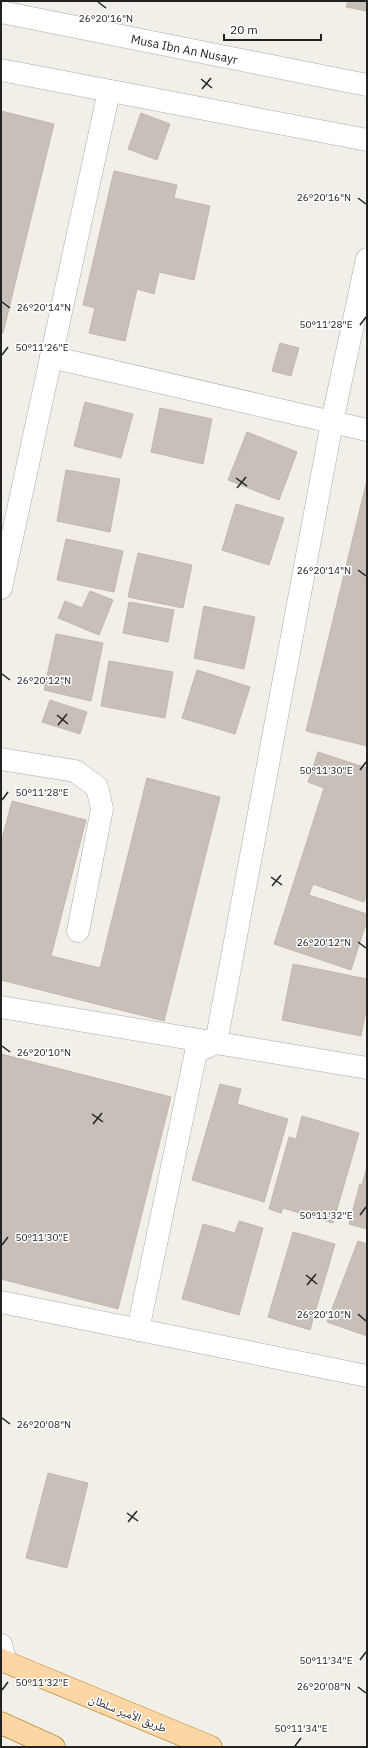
<svg xmlns="http://www.w3.org/2000/svg" width="368" height="1748" font-family="'IBM Plex Sans','Noto Naskh Arabic',sans-serif">
<rect width="100%" height="100%" fill="#f2efe9"/>
<path fill="#c7bfb8" stroke="#c4b6ab" d="M 348,1 L 367,1 L 367,11 L 346,7 Z
M 1,111 L 54,124 L 3,333 L 1,332 Z
M 141,113 L 170,124 L 157,160 L 128,149 Z
M 114,171 L 177,185 L 174,198 L 210,206 L 194,280 L 159,272 L 154,294 L 137,289 L 125,341 L 89,333 L 95,308 L 83,305 Z
M 280,343 L 299,348 L 291,376 L 272,371 Z
M 85,402 L 133,414 L 121,458 L 74,446 Z
M 160,408 L 212,419 L 203,464 L 151,452 Z
M 247,432 L 297,452 L 279,500 L 228,480 Z
M 66,470 L 120,479 L 110,532 L 57,521 Z
M 367,480 L 367,746 L 306,731 Z
M 236,504 L 284,518 L 269,565 L 222,550 Z
M 66,539 L 123,551 L 114,592 L 57,580 Z
M 138,553 L 192,565 L 183,608 L 128,597 Z
M 90,591 L 113,600 L 99,635 L 58,618 L 65,601 L 82,608 Z
M 129,602 L 174,610 L 168,642 L 123,633 Z
M 204,606 L 255,617 L 244,669 L 194,658 Z
M 56,634 L 103,643 L 91,701 L 44,690 Z
M 109,661 L 173,672 L 165,718 L 101,706 Z
M 197,670 L 250,687 L 235,734 L 182,718 Z
M 50,700 L 87,712 L 80,734 L 42,722 Z
M 318,752 L 367,768 L 367,893 L 364,902 L 313,884 L 309,895 L 367,914 L 367,920 L 351,970 L 274,944 L 324,788 L 308,782 Z
M 147,778 L 220,797 L 164,1021 L 1,980 L 1,843 L 12,801 L 86,820 L 51,956 L 100,968 Z
M 293,964 L 367,979 L 367,1005 L 361,1036 L 282,1020 Z
M 1,1054 L 171,1097 L 118,1309 L 1,1279 Z
M 220,1084 L 241,1089 L 237,1104 L 288,1119 L 264,1202 L 192,1180 Z
M 302,1116 L 359,1133 L 333,1223 L 283,1208 L 281,1213 L 269,1209 L 289,1137 L 296,1139 Z
M 367,1167 L 367,1229 L 349,1224 L 360,1184 L 362,1185 Z
M 239,1221 L 263,1228 L 239,1315 L 182,1299 L 203,1224 L 235,1233 Z
M 293,1232 L 335,1244 L 310,1330 L 268,1317 Z
M 358,1241 L 367,1244 L 367,1336 L 327,1322 Z
M 48,1473 L 88,1483 L 67,1568 L 26,1558 Z"/>
<g fill="none" stroke-linecap="round" stroke-linejoin="round">
<defs>
<g id="minor">
<path id="s1" d="M 1,12 L 367,85"/>
<path d="M 1,70 L 367,140"/>
<path d="M 51,357 L 332,422 L 367,259"/>
<path d="M 1,588 L 109,91"/>
<path d="M 1,759 L 75,771 L 97,787 L 102,809 L 78,931"/>
<path d="M 1,1007 L 367,1068"/>
<path d="M 1,1302 L 367,1376"/>
<path d="M 138,1330 L 196,1052 L 216,1043 L 332,422 L 367,430"/>
<path d="M 1,1645 L 6,1662"/>
</g>
<path id="major" d="M 1,1660 L 211,1747
M 1,1723 L 54,1747"/>
</defs>
<use href="#minor" stroke="#a9a9a9" stroke-width="23"/>
<use href="#major" stroke="#a06b00" stroke-width="23"/>
<use href="#minor" stroke="#fff" stroke-width="22"/>
<use href="#major" stroke="#fcd6a4" stroke-width="22"/>
</g>
<path fill="none" stroke="#222" stroke-width="1.5" d="M 98,2 L 106,8M 201,79 L 212,88M 202,89 L 211,78M 358,198 L 366,204M 2,302 L 10,308M 360,325 L 366,317M 2,355 L 8,347M 236,478 L 247,486M 237,488 L 246,477M 358,570 L 366,576M 2,674 L 10,680M 57,715 L 68,724M 58,725 L 67,714M 360,770 L 366,762M 2,800 L 8,792M 271,877 L 282,885M 272,886 L 281,875M 358,942 L 366,948M 2,1046 L 10,1052M 92,1114 L 103,1122M 93,1124 L 102,1113M 360,1215 L 366,1207M 2,1245 L 8,1237M 306,1275 L 317,1284M 307,1285 L 316,1274M 358,1314 L 366,1321M 2,1418 L 10,1424M 127,1513 L 138,1521M 128,1522 L 137,1511M 360,1660 L 366,1652M 358,1687 L 366,1693M 2,1690 L 8,1682M 295,1746 L 301,1738"/>
<g text-anchor="middle" dominant-baseline="central" stroke-width="3" stroke-linejoin="round" paint-order="stroke">
<g font-size="12" fill="#222" stroke="#fff">
<text stroke="none"><textPath href="#s1" startOffset="187">Musa Ibn An Nusayr</textPath></text>
<text transform="translate(128 1713) rotate(22)">طريق الأمير سلطان</text>
</g>
</g>
<g font-size="10" text-anchor="middle" fill="#222" stroke="#fff" stroke-width="3" stroke-linejoin="round" paint-order="stroke">
<text x="106" y="22">26°20'16"N</text>
<text x="324" y="201">26°20'16"N</text>
<text x="44" y="311">26°20'14"N</text>
<text x="326" y="328">50°11'28"E</text>
<text x="42" y="351">50°11'26"E</text>
<text x="324" y="574">26°20'14"N</text>
<text x="44" y="684">26°20'12"N</text>
<text x="326" y="774">50°11'30"E</text>
<text x="42" y="796">50°11'28"E</text>
<text x="324" y="946">26°20'12"N</text>
<text x="44" y="1056">26°20'10"N</text>
<text x="326" y="1219">50°11'32"E</text>
<text x="42" y="1241">50°11'30"E</text>
<text x="324" y="1318">26°20'10"N</text>
<text x="44" y="1428">26°20'08"N</text>
<text x="326" y="1664">50°11'34"E</text>
<text x="42" y="1686">50°11'32"E</text>
<text x="324" y="1690">26°20'08"N</text>
<text x="301" y="1732">50°11'34"E</text>
</g>
<rect width="368" height="1748" fill="none" stroke="#222222" stroke-width="4"/>
<path d="M224 34v6h97v-6" fill="none" stroke="#222222" stroke-width="2"/>
<text x="230" y="34" font-size="12" fill="#222222" stroke="#ffffff" stroke-width="3" paint-order="stroke">20 m</text>
</svg>
